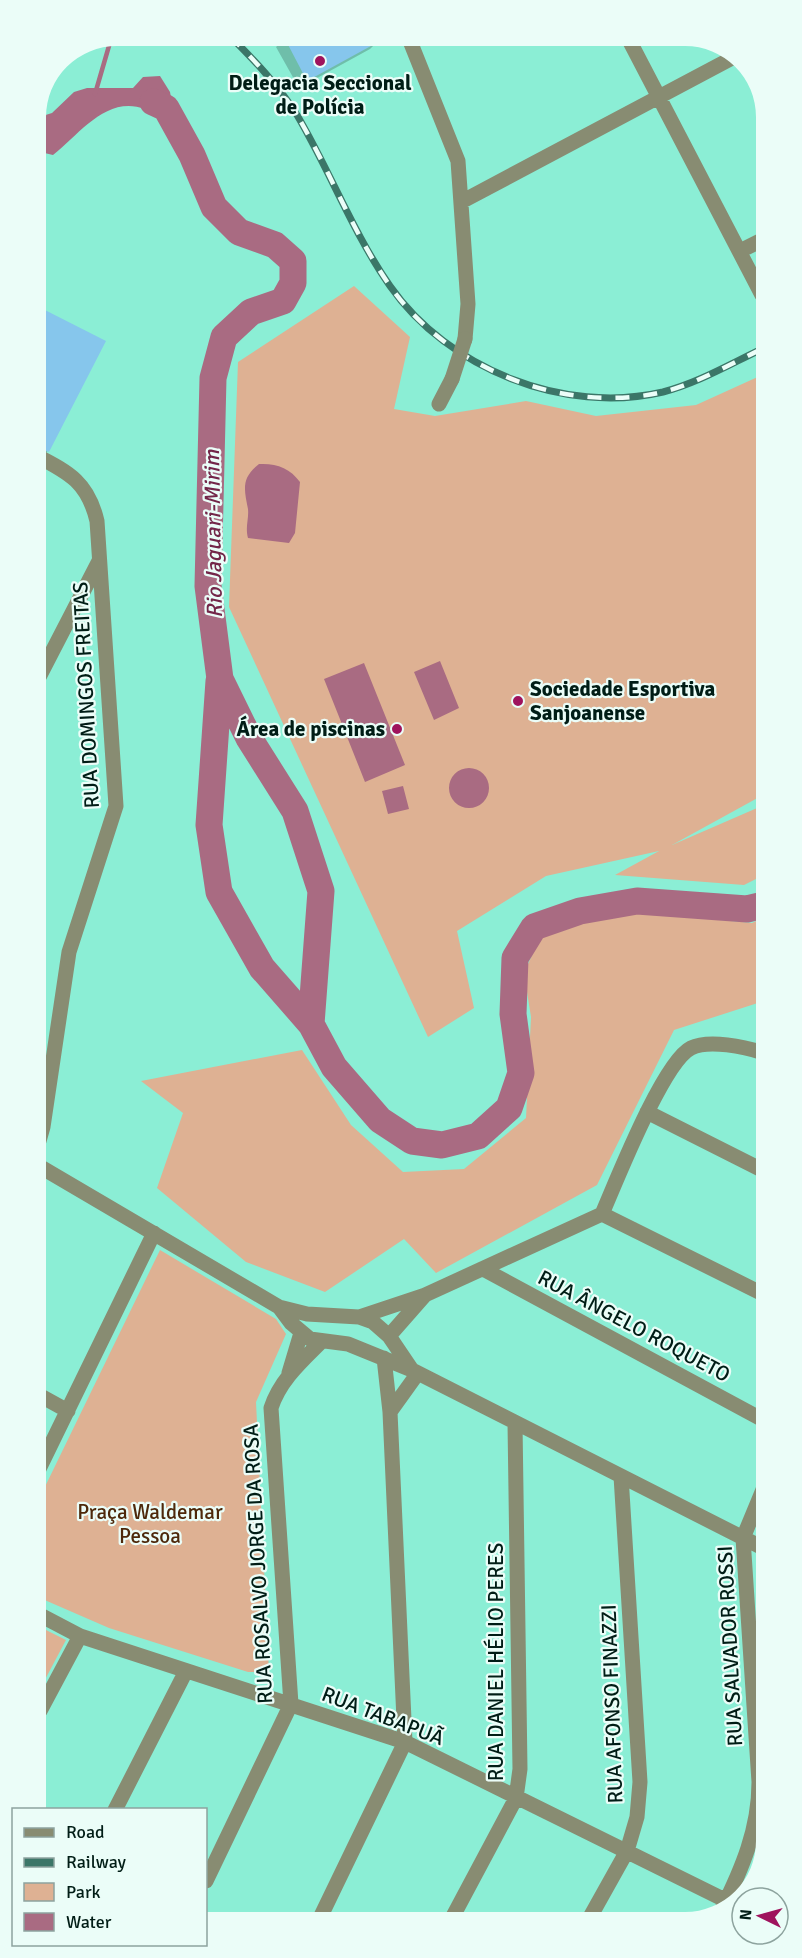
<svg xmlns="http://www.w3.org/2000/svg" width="802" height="1958" font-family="Signika,sans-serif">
<rect width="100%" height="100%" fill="#8beed5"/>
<path fill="#deb193" d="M 354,286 L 410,337 L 394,409 L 435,416 L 526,401 L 596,416 L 696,405 L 762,375 L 763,795 L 672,845 L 764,805 L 764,875 L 744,885 L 615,875 L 659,851 L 546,876 L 457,931 L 474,1008 L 428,1037 L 229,607 L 238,362 Z
M 626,911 L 752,923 L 764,917 L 764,1001 L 674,1030 L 597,1185 L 436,1273 L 404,1239 L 325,1292 L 246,1262 L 157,1188 L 183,1113 L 141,1081 L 302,1050 L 351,1125 L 403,1172 L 464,1169 L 526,1118 L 531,1017 L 524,973 L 543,931 Z
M 160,1250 L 276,1319 L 286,1334 L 256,1402 L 269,1672 L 248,1672 L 109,1628 L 40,1598 L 39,1499 Z
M 40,1627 L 66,1640 L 40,1689 Z"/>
<path fill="#a96b82" d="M 160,76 L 170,92 L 177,129 C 167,123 155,113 145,109 C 106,95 80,134 53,155 L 36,151 L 36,118 L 52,113 L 74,92 L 87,88 L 133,88 L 143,77 Z
M 259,464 C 276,463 290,468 300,482 L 295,533 L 289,543 L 248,538 C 245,527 249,519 248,509 C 244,489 241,478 259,464 Z
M 440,661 L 459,708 L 434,720 L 414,672 Z
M 364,663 L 405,765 L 365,782 L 324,679 Z
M449 788a20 20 0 1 1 40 0a20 20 0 1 1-40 0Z
M 403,786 L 409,809 L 388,814 L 382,791 Z"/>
<path fill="#0003" d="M 289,36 L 379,40 L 370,49 L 299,88 L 276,47 Z
M 37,308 L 104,342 L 47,452 L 41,458 L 37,456 Z"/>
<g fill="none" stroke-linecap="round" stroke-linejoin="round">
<path stroke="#a96b82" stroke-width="4.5" d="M 95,94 L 111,39"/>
<path stroke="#a96b82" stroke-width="27" d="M 153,102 L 166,108 L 192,155 L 214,207 L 239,232 L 275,245 L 293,261 L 293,283 L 283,301 L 251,312 L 224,337 L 213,378 L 208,586 L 220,679 L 249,738 L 295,811 L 321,891 L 311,1024 L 334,1067 L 380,1120 L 412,1141 L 442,1145 L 478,1136 L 509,1108 L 521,1073 L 513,1014 L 515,958 L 534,927 L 580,911 L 637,901 L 747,909 L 764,905
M 219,681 L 209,825 L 219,892 L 262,968 L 311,1024"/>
</g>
<path fill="#86c6ec" d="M 286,36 L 378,36 L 380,41 L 307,81 L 284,37 Z
M 37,306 L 106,341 L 49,452 L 37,447 Z"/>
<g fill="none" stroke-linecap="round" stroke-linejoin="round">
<path stroke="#888c72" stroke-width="15" d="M 408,36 L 458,161 L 468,304 L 465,339
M 627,36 L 762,295
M 461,202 L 736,56
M 740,251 L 762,240
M 439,404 L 452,379
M 37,456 C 70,473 88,483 97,521 L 116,806 L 69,952 L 43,1127 L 39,1141
M 37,681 L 99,561
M 647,1112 L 764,1171
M 39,1166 L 279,1307 L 307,1314 L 359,1317 L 373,1322 L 389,1336 L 412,1370
M 602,1214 L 765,1295
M 483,1269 L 765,1421
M 279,1307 L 291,1323 L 310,1339 L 348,1344 L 412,1370 L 765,1549
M 359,1317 L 425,1295 L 602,1214 C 616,1182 663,1062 691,1048 C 709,1039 745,1047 764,1053
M 389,1336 L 425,1295
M 289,1373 L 301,1333
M 39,1395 L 68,1411
M 390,1412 L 418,1373
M 39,1469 L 154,1233
M 40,1615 L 80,1636 L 405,1742 L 731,1903
M 40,1711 L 80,1636
M 115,1810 L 186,1671
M 206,1881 L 291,1704 L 271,1408 C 280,1380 302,1361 322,1341
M 721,1911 C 742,1869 759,1829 759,1782 L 743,1538 L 765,1485
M 589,1919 L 627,1851 L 637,1817 L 640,1782 L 621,1476
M 319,1920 L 405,1742 L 390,1412 L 384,1358
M 451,1920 L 516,1798 L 520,1769 L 515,1423"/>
<defs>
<path id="rail" d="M 230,36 C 254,60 279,86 297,115 C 330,171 353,233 390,286 C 448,369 564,415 663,392 C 698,383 730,364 762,349"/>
</defs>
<use href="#rail" stroke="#3b7668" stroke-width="7"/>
<use href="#rail" stroke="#ebfdf8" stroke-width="4.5" stroke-dasharray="14" stroke-linecap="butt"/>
<path stroke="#888c72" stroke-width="15" d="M 452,379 L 465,339"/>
</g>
<g fill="#9f135d" stroke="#ebfdf8" stroke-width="2">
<circle cx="320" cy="61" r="6"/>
<circle cx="518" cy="701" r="6"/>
<circle cx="397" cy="729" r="6"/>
</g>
<g text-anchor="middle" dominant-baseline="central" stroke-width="4.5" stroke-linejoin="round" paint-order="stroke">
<g font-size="21" font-weight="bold" fill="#001d16" stroke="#ebfdf8">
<text x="320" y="83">Delegacia Seccional<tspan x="320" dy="24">de Polícia</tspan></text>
<text x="530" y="689" text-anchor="start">Sociedade Esportiva<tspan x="530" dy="24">Sanjoanense</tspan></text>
<text x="385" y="729" text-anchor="end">Área de piscinas</text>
</g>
<g font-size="21" fill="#001d16" stroke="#ebfdf8">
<text transform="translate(86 695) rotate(-93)">RUA DOMINGOS FREITAS</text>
<text transform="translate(634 1326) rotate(28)">RUA ÂNGELO ROQUETO</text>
<text transform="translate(258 1564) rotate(-93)">RUA ROSALVO JORGE DA ROSA</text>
<text transform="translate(730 1646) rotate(-93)">RUA SALVADOR ROSSI</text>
<text transform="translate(496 1662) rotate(-90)">RUA DANIEL HÉLIO PERES</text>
<text transform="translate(612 1704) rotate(-92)">RUA AFONSO FINAZZI</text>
<text transform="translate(383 1716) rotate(21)">RUA TABAPUÃ</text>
</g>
<g font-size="21" fill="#4d280a" stroke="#ebfdf8">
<text x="150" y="1512">Praça Waldemar<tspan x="150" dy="24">Pessoa</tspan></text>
</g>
<g font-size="22" font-style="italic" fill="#732649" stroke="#ebfdf8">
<text transform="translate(213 534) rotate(-91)">Rio Jaguari-Mirim</text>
</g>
</g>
<path d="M0 0H802V1958H0ZM117 46H685A71 71 0 0 1 756 117V1841A71 71 0 0 1 685 1912H117A71 71 0 0 1 46 1841V117A71 71 0 0 1 117 46Z" fill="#ebfdf8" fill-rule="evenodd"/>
<rect x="12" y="1808" width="195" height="138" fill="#ebfdf8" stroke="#8da39e" stroke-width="1.5"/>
<rect x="24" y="1828" width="30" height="9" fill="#888c72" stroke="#8da39e" stroke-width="1.5"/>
<text x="66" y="1838" font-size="18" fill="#001d16">Road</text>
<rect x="24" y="1858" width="30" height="9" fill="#3b7668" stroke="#8da39e" stroke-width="1.5"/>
<text x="66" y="1868" font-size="18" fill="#001d16">Railway</text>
<rect x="24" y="1883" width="30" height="18" fill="#deb193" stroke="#8da39e" stroke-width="1.5"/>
<text x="66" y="1898" font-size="18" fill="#001d16">Park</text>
<rect x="24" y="1913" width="30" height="18" fill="#a96b82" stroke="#8da39e" stroke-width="1.5"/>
<text x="66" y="1928" font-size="18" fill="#001d16">Water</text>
<g transform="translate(760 1916) rotate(275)"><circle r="28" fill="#ebfdf8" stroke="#8da39e" stroke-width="1.5"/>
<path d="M0-4.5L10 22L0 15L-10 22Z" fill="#9f135d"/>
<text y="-9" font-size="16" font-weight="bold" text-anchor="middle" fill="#001d16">N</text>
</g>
</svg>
